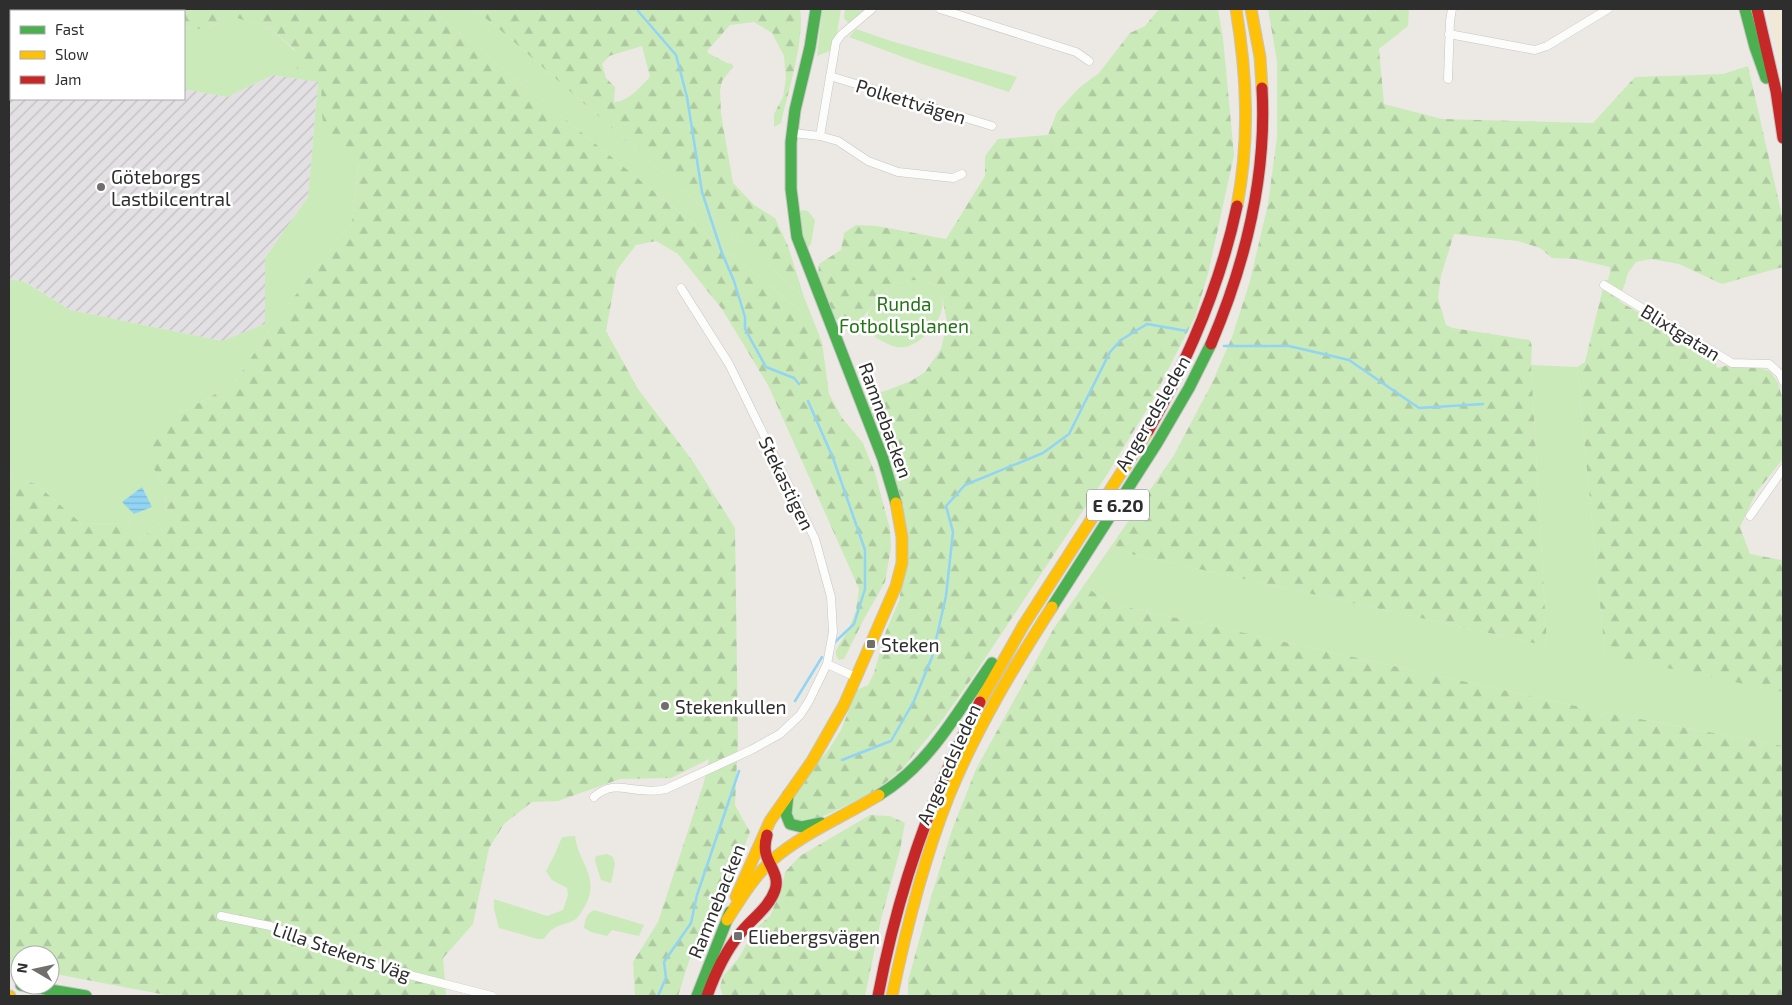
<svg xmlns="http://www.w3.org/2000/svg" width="1792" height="1005" font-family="'Exo 2',sans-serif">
<defs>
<pattern id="industrial-furrows" width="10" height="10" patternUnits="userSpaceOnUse" patternTransform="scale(1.25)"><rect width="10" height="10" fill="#e3e0e3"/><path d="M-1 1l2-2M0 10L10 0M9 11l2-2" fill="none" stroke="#c3c0c3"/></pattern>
<pattern id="forest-firs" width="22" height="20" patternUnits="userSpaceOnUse" patternTransform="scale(1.25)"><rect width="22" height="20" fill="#caeaba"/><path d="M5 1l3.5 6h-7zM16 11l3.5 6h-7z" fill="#aec9a0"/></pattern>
<pattern id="water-rules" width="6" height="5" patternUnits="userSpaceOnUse" patternTransform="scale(1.25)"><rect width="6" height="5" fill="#91d4f4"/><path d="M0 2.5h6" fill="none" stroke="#7db6d2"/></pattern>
</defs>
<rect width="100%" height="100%" fill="#ece9e4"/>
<path fill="url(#industrial-furrows)" d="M 9,66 L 11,66 L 11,99 L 184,99 L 184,89 L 227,97 L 273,75 L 318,82 L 308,197 L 265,258 L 265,324 L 222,341 L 70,310 L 26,282 L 9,279 Z"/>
<path fill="#f0e9d8" d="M 1766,9 L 1783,9 L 1783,75 Z"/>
<path fill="#caeaba" d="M 430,9 L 474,9 L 505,34 L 804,297 L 814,322 Z
M 824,9 L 841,9 L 837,33 L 832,50 L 817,56 L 822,10 Z
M 845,9 L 866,9 L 849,24 L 844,18 Z
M 237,18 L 272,30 L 322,76 L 322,114 L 359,161 L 352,222 L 277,319 L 233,385 L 181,412 L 154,469 L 165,488 L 166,518 L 141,538 L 128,523 L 82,524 L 36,484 L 14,478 L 9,479 L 9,279 L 25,282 L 70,310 L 222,341 L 265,324 L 265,258 L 308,197 L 318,82 L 273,75 L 227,97 L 184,89 L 184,27 L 200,29 Z
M 856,29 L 891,41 L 1017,77 L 1009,92 L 922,64 L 849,37 Z
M 802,210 L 808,211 L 815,220 L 811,244 L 807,249 L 803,240 L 799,214 Z
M 914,280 C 920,281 927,281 932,284 C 960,301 927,344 904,347 C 894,349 884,342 875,337 L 867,318 L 869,310 L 881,294 L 896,284 Z
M 1531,365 L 1577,367 L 1605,654 L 1783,692 L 1783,746 L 1603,712 L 1108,603 L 1084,585 L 1112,545 L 1131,554 L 1547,646 Z
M 575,836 C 578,863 601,877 585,906 C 582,910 580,916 576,919 C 562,927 554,923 544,939 L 538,939 L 499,928 L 494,909 L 494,899 L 547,916 L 563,910 L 568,895 L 567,888 L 552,880 L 546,871 L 555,854 L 562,837 Z
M 607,854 L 613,857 L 615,864 L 611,883 L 601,880 L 595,861 L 596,856 Z
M 594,910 L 644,925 L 639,936 L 612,930 L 607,936 L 591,932 L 584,928 C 585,920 586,914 594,910 Z"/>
<path fill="url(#forest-firs)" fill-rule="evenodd" d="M 9,9 L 430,9 L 814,322 L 822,342 L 829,394 L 842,418 L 863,443 L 875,473 L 890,529 L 891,548 L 885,582 L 865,617 L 844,659 L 839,660 L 836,655 L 836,650 L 849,629 L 856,610 L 859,589 L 768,385 L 722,309 L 678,254 L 656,241 L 636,245 L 617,270 L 606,331 L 638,389 L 692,460 L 735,528 L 738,740 L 735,805 L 750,832 L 718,914 L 694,945 L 678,996 L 635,996 L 633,962 L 658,922 L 704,782 L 709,759 L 671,778 L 620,779 L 558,801 L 532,802 L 504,824 L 489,848 L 473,924 L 443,958 L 446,996 L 171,996 L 50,973 L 50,955 L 20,955 L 20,968 L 9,966 L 9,479 L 14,478 L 36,484 L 82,524 L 128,523 L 141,538 L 166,518 L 165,488 L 154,469 L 152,439 L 181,412 L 233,385 L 277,319 L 352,222 L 359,162 C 351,153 333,143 329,135 C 318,119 322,95 322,76 L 297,69 L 295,50 L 272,30 L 237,18 L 200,29 L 184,27 L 184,11 L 11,11 L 11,66 L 9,66 Z
M 474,9 L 800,9 C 805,39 788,92 781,123 L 774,127 L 774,114 L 783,97 L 786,78 L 784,56 L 772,33 L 754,22 L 730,25 L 707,51 L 708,53 L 727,63 L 732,64 L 733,67 L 722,81 L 720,91 L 721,114 L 733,183 L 754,205 L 775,218 L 788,246 L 804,297 L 505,34 ZM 642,46 L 650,77 C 641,86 628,102 614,102 L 615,87 L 606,78 L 602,64 L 609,56 Z
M 1159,9 L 1218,9 L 1223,38 L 1234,155 L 1208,274 L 1195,317 L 1152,401 L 1108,473 L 972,678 L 943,719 L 903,768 L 873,793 L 826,815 L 805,822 L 793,819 L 790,801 L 793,793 L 829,749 L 841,730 L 857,690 L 868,685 L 874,673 L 886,631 L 899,601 L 907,555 L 889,464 L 867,400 L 869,395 L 885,391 L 911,381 L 925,372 L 941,349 L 947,323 L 942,296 L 935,286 L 931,283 L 914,280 L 896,284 L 881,294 L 854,329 L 834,318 L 818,275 L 819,264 L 841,250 L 844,233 L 856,225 L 877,226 L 946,239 L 985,176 L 985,156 L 998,139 L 1048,135 L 1057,112 L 1079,88 L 1099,73 L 1130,33 L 1145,26 Z
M 1268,9 L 1409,9 L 1408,26 L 1379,49 L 1384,104 L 1442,119 L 1593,123 L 1635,77 L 1723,74 L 1748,66 L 1783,220 L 1783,267 L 1722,284 L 1679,264 L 1651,259 L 1636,262 L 1628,273 L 1619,301 L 1715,358 L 1717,368 L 1729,365 L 1754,367 L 1770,371 L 1778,383 L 1783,400 L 1783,459 L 1756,493 L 1740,527 L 1750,554 L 1781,560 L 1783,557 L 1783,692 L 1605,655 L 1577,367 L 1585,362 L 1604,284 L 1605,280 L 1608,280 L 1610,272 L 1610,267 L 1575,259 L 1552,258 L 1540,248 L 1518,241 L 1454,234 L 1441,276 L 1438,298 L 1446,325 L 1453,328 L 1530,340 L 1532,347 L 1531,365 L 1547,646 L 1131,554 L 1112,545 L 1174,455 L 1212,383 L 1232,337 L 1250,281 L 1268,204 L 1277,137 L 1277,61 Z
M 1084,585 L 1108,603 L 1603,712 L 1783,746 L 1783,996 L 908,996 L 908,981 L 931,897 L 952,830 L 976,769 L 1054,628 Z
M 870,815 L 890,816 L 905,823 L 900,850 L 881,919 L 865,996 L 723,996 L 720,987 L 723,976 L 738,959 L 756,928 L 770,916 L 782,888 L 785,872 L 800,856 Z"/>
<path fill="url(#water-rules)" d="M 142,487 L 152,507 L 134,514 L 122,502 Z"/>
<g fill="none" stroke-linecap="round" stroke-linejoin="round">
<path stroke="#91d4f4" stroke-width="2.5" d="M 638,11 L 676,55 L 687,97 L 702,192 L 722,253 L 734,281 L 745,317 L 745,329 L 766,367 L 794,378 L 799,384
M 1224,346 L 1289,346 L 1349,360 L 1419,408 L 1483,404
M 808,401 L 833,458 L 865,550 L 865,589 L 854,624 L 835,642
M 795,701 L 822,657
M 842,760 L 891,741 L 914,701 L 932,657 L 946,596 L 953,532 L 946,506 L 965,485 L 1043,453 L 1069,434 L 1110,352 L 1121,340 L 1147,324 L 1187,331
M 658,996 L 666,978 L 664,962 L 691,923 L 697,895 L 739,771"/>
<defs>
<path id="street" d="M 940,9 L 1076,52 L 1089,61
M 1449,34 L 1535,50 L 1547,46 L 1608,9
M 830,76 L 992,126
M 1448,79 L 1450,21 L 1452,9
M 792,133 L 820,136 L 838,141 L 868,161 L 898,172 L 953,178 L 962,174
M 820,136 L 836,42 L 841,35 L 872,9
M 1604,285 L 1732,363 L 1769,364 L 1780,374 L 1783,381
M 681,288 L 729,364 L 815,539 L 831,597 L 833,632 L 827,664 L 856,677
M 1750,516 L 1783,469
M 594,797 C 610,782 623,789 642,790 C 650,791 658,791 666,789 L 751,750 L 780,734 L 800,715 L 809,701 L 827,664
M 221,916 L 270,926 L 382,968 L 492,996"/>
<path id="fast" d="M 816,9 L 810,47 L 795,110 L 791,142 L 791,189 L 797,237 L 883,459 L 896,503
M 1745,9 L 1755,47 L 1766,78
M 1052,607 L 1157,443 L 1189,388 L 1211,344
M 788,795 L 786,814 L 790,824 L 802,827 L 821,823
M 879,795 C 931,764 958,710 992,663
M 21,985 L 86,996
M 697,996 L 730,912"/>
<path id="slow" d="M 1236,9 C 1247,76 1250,139 1237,206
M 1251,9 L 1260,57 L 1262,88
M 980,702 L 1023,626 L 1148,431
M 736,897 L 770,821 L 812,761 L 844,705 L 896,586 L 902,563 L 902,537 L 896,503
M 727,920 C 740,900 753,878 771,861 C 803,833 843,817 879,795
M 9,996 L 10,996
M 892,996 C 906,929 923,862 948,798 C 975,731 1013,668 1052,607"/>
<path id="jam" d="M 1757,9 L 1776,91 L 1783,138
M 1211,344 C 1245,264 1267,176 1262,88
M 1148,431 C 1188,360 1220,287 1237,206
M 707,996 C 715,974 724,953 739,935 C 750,920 769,908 775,890 C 780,876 769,866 766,854 C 764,847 765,842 767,835
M 878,996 C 898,891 930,796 980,702"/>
</defs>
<use href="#street" stroke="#c6c5c5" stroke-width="9"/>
<use href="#fast" stroke="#c6c5c5" stroke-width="13"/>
<use href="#slow" stroke="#c6c5c5" stroke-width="13"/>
<use href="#jam" stroke="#c6c5c5" stroke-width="13"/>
<use href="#street" stroke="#fcfcfb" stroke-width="8"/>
<use href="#fast" stroke="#4caf50" stroke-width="11"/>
<use href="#slow" stroke="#ffc107" stroke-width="11"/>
<use href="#jam" stroke="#c62828" stroke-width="11"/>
</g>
<g fill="#706f6e" stroke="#fff" stroke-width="2">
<circle cx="101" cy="187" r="5"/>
<rect x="866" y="639" width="10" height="10" rx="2.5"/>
<circle cx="665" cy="706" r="5"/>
<rect x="733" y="931" width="10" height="10" rx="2.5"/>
</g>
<g text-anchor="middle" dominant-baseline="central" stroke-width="5" stroke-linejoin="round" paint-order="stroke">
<rect fill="#fff" stroke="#6d6d6d" stroke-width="1" x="1087" y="489.5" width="62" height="31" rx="4"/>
<g font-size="18" font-weight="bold" fill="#2e2e2e">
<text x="1118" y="505">E 6.20</text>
</g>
<g font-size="19" fill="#2e2e2e" stroke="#fff">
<text transform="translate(911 101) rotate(17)">Polkettvägen</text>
<text transform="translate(1681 332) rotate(32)">Blixtgatan</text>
<text transform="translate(1152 413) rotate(-60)">Angeredsleden</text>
<text transform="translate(886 420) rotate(70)">Ramnebacken</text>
<text transform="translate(787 483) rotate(64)">Stekastigen</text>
<text transform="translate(948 764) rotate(-66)">Angeredsleden</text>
<text transform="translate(716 901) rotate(-68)">Ramnebacken</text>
<text transform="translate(342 951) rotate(19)">Lilla Stekens Väg</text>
</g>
<g font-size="19" fill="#2e2e2e" stroke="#fff" text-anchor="start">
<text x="111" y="176">Göteborgs<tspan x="111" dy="22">Lastbilcentral</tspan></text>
<text x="881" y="644">Steken</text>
<text x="675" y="706">Stekenkullen</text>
<text x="748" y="936">Eliebergsvägen</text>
</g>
<g font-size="19" fill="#227514" stroke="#fff">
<text x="904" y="303">Runda<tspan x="904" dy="22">Fotbollsplanen</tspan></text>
</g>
</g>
<rect width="1792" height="1005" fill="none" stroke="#2e2e2e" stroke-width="20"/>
<rect x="10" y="10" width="175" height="90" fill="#ffffff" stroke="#ababab"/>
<rect x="20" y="26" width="25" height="8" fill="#4caf50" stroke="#ababab"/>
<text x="55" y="35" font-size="15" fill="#2e2e2e">Fast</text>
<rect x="20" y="51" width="25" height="8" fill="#ffc107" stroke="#ababab"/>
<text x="55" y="60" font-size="15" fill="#2e2e2e">Slow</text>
<rect x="20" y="76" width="25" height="8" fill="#c62828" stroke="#ababab"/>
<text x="55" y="85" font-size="15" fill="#2e2e2e">Jam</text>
<g transform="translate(35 970) rotate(279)"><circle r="24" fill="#ffffff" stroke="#ababab"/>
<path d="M0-4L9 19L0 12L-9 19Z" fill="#706f6e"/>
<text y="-8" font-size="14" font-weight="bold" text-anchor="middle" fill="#2e2e2e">N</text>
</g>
</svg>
